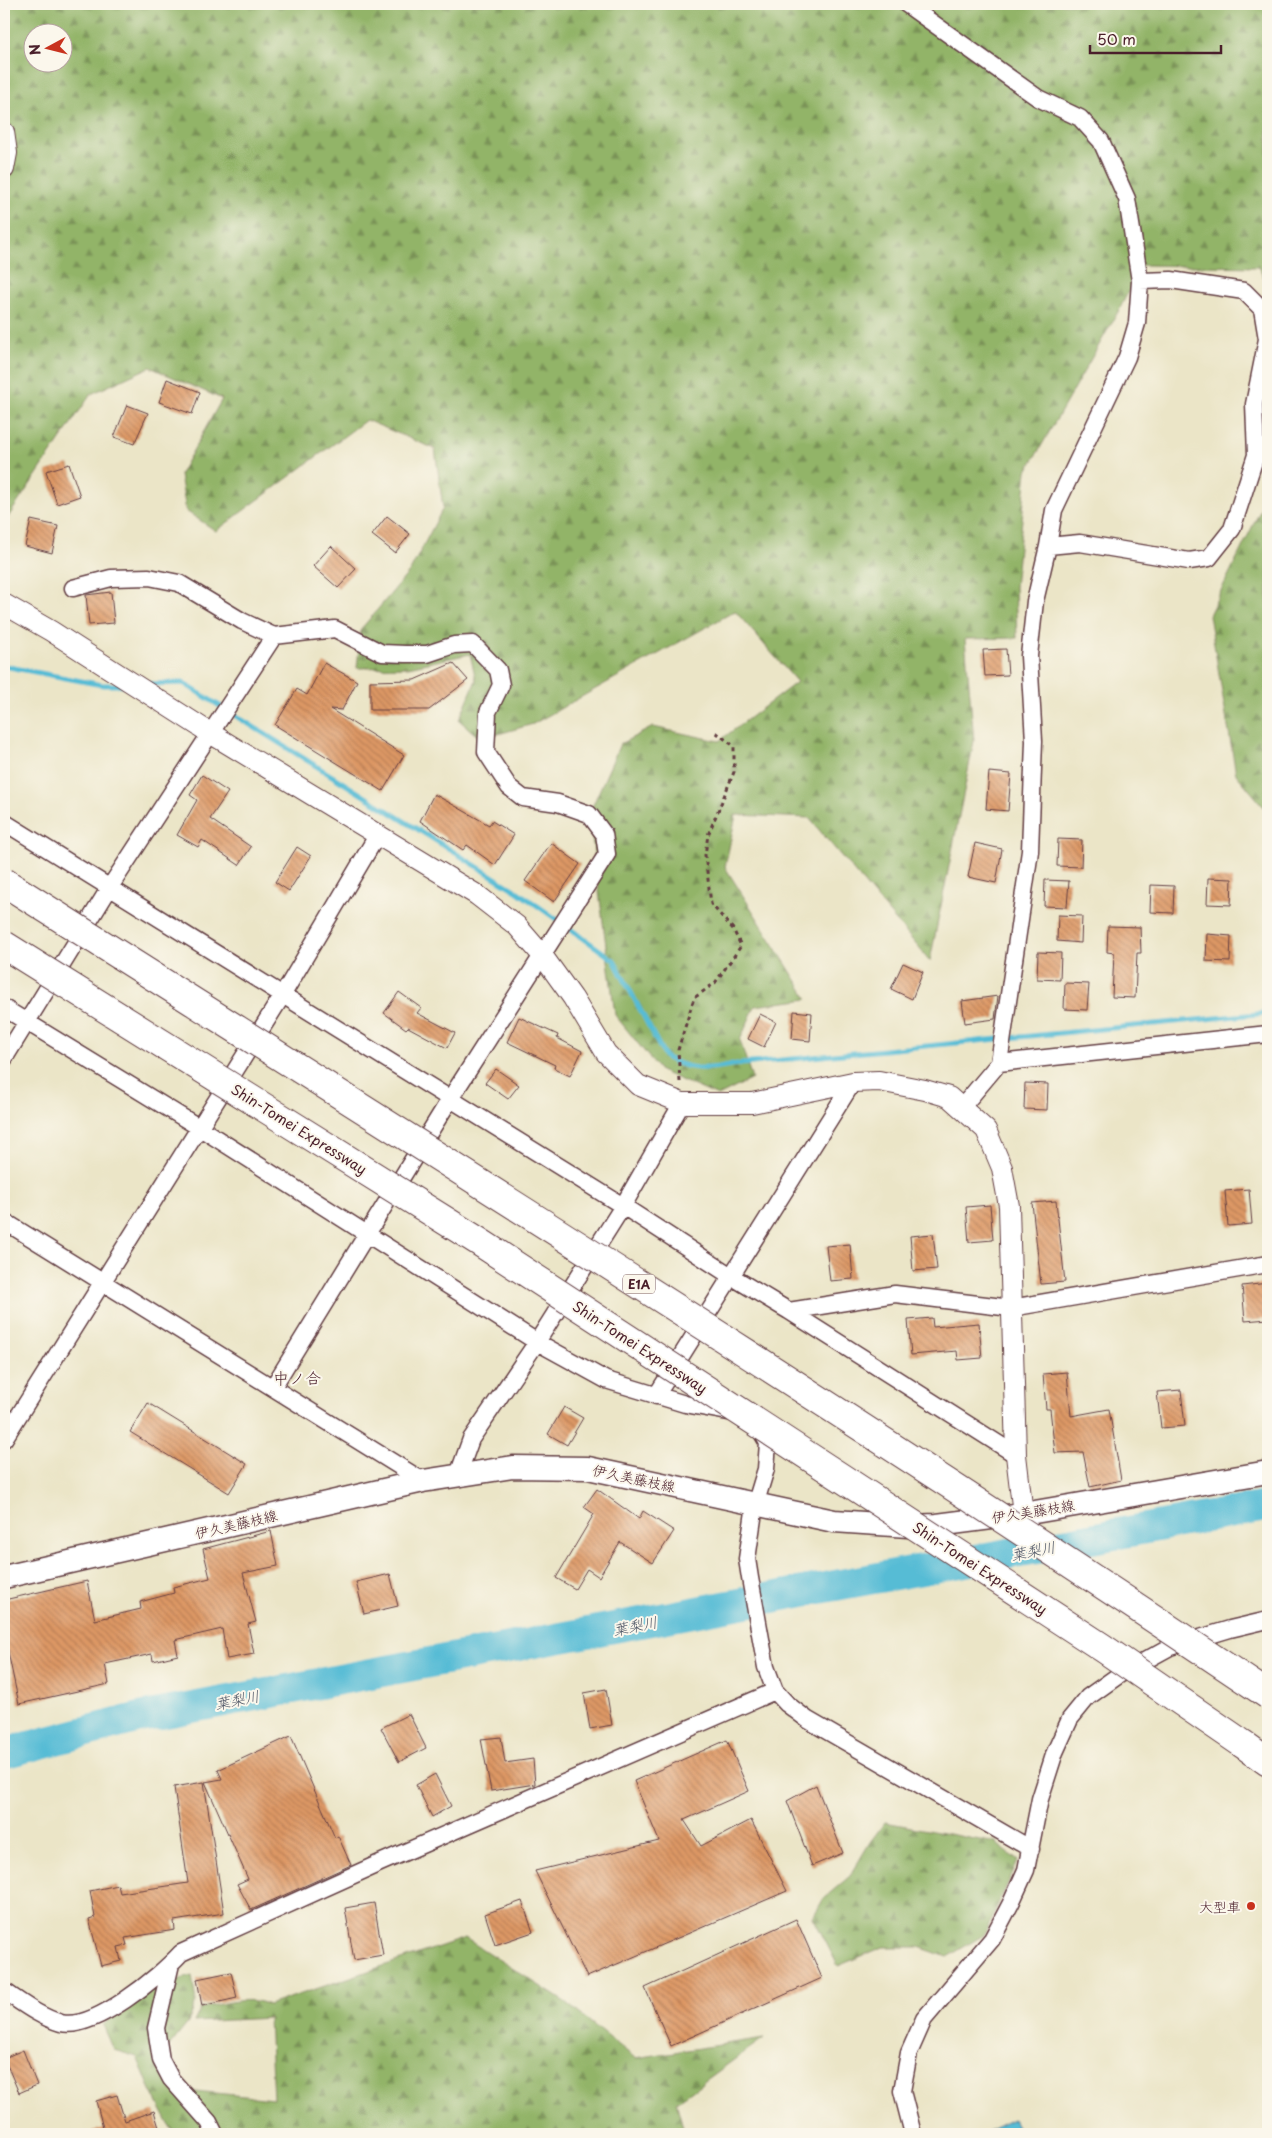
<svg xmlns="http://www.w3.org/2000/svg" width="1272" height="2138" font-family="'Playpen Sans','Klee One',sans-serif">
<defs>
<pattern id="forest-firs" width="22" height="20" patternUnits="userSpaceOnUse" patternTransform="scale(1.25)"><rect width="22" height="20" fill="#92b468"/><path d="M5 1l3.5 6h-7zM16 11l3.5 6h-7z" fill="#799256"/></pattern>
<pattern id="water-waves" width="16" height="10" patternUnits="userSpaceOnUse" patternTransform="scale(1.25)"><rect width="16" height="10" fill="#57bcd5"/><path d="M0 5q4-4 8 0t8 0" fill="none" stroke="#4a98ad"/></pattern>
<pattern id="building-back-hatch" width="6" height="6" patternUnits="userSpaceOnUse" patternTransform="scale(1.25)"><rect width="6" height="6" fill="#dd9865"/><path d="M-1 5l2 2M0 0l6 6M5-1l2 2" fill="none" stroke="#b57b53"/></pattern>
</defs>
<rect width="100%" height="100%" fill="#fbf7ec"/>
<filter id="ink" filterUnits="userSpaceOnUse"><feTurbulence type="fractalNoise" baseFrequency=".02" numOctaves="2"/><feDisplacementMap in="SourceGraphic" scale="10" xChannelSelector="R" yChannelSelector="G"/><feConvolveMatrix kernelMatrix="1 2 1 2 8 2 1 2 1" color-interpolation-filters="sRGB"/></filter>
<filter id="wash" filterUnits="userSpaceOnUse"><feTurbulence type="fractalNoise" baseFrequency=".0096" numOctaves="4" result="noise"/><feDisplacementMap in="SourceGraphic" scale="20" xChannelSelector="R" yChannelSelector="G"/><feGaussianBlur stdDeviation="1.12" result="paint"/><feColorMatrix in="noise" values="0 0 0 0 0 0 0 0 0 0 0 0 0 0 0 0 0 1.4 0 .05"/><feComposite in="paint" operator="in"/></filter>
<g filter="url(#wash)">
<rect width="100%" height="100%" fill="#ebe5c7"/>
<path fill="url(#forest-firs)" stroke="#6e6a4a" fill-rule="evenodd" d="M 4,4 L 1268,4 L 1268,284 L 1258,267 L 1142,265 L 1119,310 L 1027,471 L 1015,587 L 1017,638 L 965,639 L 974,741 L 930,961 L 809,818 L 736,815 L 725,867 L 808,999 L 755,1006 L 740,1040 L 752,1079 L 718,1096 L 660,1071 L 615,1015 L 589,814 L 620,744 L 653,727 L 719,741 L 797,682 L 735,611 L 533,724 L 481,739 L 459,720 L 476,680 L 470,654 L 408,667 L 357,668 L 361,629 L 410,571 L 443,508 L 435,449 L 366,420 L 216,531 L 186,511 L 180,474 L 222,399 L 150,367 L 91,394 L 4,523 ZM 32,32 L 62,32 L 62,62 L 32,62 Z
M 1268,482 L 1268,812 L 1236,774 L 1209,615 L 1261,509 Z
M 885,1822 L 996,1843 L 1018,1861 L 984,1935 L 947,1957 L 919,1947 L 883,1947 L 838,1966 L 813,1917 L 824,1898 L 850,1876 L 870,1842 Z
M 465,1938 L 565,2002 L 635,2058 L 764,2038 L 676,2102 L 685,2134 L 174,2134 L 150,2088 L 137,2057 L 114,2050 L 103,2025 L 118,2012 L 162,1984 L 192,1976 L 196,2002 L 188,2023 L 160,2058 L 177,2089 L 273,2099 L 269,2018 L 194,2022 L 201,2008 C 223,2004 247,1995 269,2005 Z"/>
<path fill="url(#water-waves)" stroke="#506e80" d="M 1013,2119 L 1021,2134 L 985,2134 L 984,2133 Z"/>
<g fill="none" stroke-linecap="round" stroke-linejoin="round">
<path stroke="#57bcd5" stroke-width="5" d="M 4,666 L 102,685 L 121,685
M 147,684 L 183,683 L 518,892 L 614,960 L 665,1057 C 689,1071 706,1070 731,1065 L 1268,1013"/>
<path stroke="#57bcd5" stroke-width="31" d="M 4,1753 L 142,1717 L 838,1585 L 1268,1506"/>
</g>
<g id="blocks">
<path fill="url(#building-back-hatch)" d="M 167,379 L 200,392 L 192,414 L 159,402 Z
M 127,405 L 148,413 L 134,444 L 114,437 Z
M 69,464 L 80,496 L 57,504 L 46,471 Z
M 387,516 L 410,534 L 395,553 L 372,535 Z
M 31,520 L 58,526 L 52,553 L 25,546 Z
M 331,546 L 356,569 L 338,588 L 313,566 Z
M 111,592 L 114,623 L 89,625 L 86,595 Z
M 1006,649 L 1008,675 L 985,676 L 983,650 Z
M 324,663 L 357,681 L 342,710 L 330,709 L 404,755 L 383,791 L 275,725 L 297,689 L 307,695 Z
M 453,663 L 468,680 L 429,710 L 370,710 L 370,681 L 414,680 Z
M 989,772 L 1011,774 L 1008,811 L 986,809 Z
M 202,775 L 228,792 L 210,819 L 251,847 L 239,865 L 202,840 L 198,847 L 177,835 L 197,800 L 190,795 Z
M 434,794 L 489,825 L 492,821 L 514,835 L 495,865 L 467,845 L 463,850 L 420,821 Z
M 1058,839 L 1082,840 L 1081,867 L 1057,866 Z
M 551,843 L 580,864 L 554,902 L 525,881 Z
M 975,843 L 1002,849 L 996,883 L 968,877 Z
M 297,847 L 311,856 L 289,891 L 275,882 Z
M 1208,878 L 1232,879 L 1231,905 L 1207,904 Z
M 1045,880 L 1069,881 L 1067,907 L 1044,906 Z
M 1151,885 L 1174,886 L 1173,913 L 1150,912 Z
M 1058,915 L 1082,916 L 1081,943 L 1057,941 Z
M 1108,926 L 1140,927 L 1141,953 L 1137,953 L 1135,998 L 1112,997 L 1114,953 L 1107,952 Z
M 1207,934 L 1231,936 L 1230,962 L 1206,961 Z
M 1038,952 L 1061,953 L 1060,980 L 1037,979 Z
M 903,963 L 923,972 L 912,999 L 891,989 Z
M 1065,983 L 1089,984 L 1087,1010 L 1064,1009 Z
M 399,992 L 421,1008 L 417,1013 L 455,1033 L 447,1048 L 408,1027 L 406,1029 L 384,1013 Z
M 998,996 L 995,1019 L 965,1023 L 962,1001 Z
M 794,1011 L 812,1013 L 810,1041 L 792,1039 Z
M 760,1014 L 776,1022 L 764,1047 L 748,1039 Z
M 519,1017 L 558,1035 L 557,1038 L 582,1051 L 570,1076 L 554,1068 L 555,1065 L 507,1042 Z
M 496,1069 L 519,1085 L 508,1099 L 485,1083 Z
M 1025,1083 L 1048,1084 L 1047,1110 L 1024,1109 Z
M 1249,1189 L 1252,1224 L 1228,1226 L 1225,1191 Z
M 1056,1201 L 1065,1282 L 1041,1284 L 1032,1203 Z
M 990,1205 L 993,1240 L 969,1242 L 966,1207 Z
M 933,1234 L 937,1269 L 913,1271 L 910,1236 Z
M 850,1244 L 853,1279 L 830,1281 L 826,1246 Z
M 1268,1283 L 1268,1319 L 1245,1321 L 1242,1286 Z
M 932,1318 L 933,1327 L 979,1323 L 982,1358 L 958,1360 L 957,1351 L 911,1355 L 908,1320 Z
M 1067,1372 L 1071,1416 L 1109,1409 L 1121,1480 L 1090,1487 L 1083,1452 L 1055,1453 L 1050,1409 L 1046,1409 L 1043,1374 Z
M 1181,1390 L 1185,1426 L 1161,1428 L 1157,1392 Z
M 148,1403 L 247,1464 L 229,1493 L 130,1432 Z
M 564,1407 L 583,1418 L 567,1445 L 548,1434 Z
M 597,1489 L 639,1519 L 643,1511 L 674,1531 L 653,1563 L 620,1542 L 599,1577 L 587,1569 L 575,1589 L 556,1578 L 594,1514 L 584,1507 Z
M 271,1531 L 278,1566 L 243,1573 L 256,1622 L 248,1624 L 254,1654 L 227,1659 L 222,1629 L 175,1640 L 178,1655 L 153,1661 L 152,1654 L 105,1664 L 109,1684 L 19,1704 L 7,1647 L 4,1648 L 4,1600 L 87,1581 L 95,1620 L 141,1609 L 140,1602 L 174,1593 L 173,1587 L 210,1578 L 203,1549 Z
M 390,1574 L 398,1606 L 364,1614 L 356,1582 Z
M 606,1689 L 612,1725 L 590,1729 L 584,1693 Z
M 409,1714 L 426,1748 L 399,1762 L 381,1728 Z
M 291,1736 L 335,1838 L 338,1836 L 351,1865 L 251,1910 L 237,1884 L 248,1879 L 205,1782 L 222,1779 L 218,1770 Z
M 501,1737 L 505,1763 L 533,1759 L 535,1784 L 491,1791 L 481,1739 Z
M 727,1740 L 749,1791 L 684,1820 L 701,1846 L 751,1820 L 787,1891 L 587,1977 L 535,1871 L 659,1841 L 634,1781 Z
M 435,1774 L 451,1806 L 432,1817 L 416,1785 Z
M 204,1782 L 224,1913 L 174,1921 L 175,1930 L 125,1938 L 127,1945 L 118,1947 L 121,1961 L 101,1966 L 89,1919 L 95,1917 L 90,1891 L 118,1885 L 120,1893 L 188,1883 L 174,1787 Z
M 816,1785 L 843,1853 L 812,1866 L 787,1801 Z
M 522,1901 L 533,1932 L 495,1945 L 485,1914 Z
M 374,1903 L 383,1955 L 354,1960 L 345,1908 Z
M 796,1919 L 822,1978 L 671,2046 L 645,1988 Z
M 231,1972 L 237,1998 L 202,2006 L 197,1979 Z
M 23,2050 L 37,2085 L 19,2093 L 4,2058 Z
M 117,2095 L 125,2121 L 154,2111 L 160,2131 L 149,2134 L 92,2134 L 92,2131 L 103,2128 L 96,2101 Z"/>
</g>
</g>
<g filter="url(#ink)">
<use href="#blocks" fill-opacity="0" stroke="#623d42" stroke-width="1"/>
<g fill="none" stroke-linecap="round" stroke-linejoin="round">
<defs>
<path id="minor" d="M 906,4 L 1038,98 L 1080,118 L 1101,141 L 1127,199 L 1140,281 L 1137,323 L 1127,357 L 1054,510 L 1048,546 L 1035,601 L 1029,656 L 1034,741 L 1030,851 L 999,1063 L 962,1107
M 1048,546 L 1080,543 L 1189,561 L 1209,558 L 1232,529 L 1256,455 L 1254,404 L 1267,339 L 1262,309 L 1244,291 L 1171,280 L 1140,281
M 73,588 L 111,578 L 149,577 L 179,583 L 242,621 L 274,636 L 335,629 L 382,653 L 405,654 L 427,654 L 454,645 L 473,644 L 498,670 L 501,685 L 488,712 L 486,752 L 509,787 L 523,798 L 558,803 L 589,814 L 604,834 L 607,854 L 450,1099 L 273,1387
M 4,822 L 623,1206 L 731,1276 L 789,1311 L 1016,1455
M 4,1008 L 200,1128 L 537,1342 L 606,1380 L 685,1404 L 728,1412
M 4,1059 L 110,887 L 274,636
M 999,1063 L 1268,1034
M 4,1221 L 423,1481
M 789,1311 L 895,1294 L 1011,1308 L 1268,1264
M 656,1396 L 853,1082
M 759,1428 L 768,1443 L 766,1469 L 755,1505 L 747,1559 L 750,1578 L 766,1667 L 775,1691 L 787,1704 L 808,1720 L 1031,1849
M 4,1439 L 282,996 L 378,834
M 458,1475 L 471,1439 L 537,1342 L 623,1206 L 682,1103
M 171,1964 L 156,2028 L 161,2060 L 171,2079 L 209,2122 L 215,2134
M 4,1991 C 22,2003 40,2017 61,2023 C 94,2031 160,1976 181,1953 L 380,1863 L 775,1691
M 913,2134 L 902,2091 L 909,2053 L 924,2019 L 992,1939 L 1011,1903 L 1026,1870 L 1040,1799 L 1055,1752 L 1070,1719 L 1088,1697 L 1119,1675 L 1170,1647 L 1230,1629 L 1268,1620"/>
<path id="tertiary" d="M 4,132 L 7,153 L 4,169
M 4,604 L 51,631 L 210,733 L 477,895 L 517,926 L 542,955 L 573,998 L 606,1053 L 638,1085 L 682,1103 L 752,1103 L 853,1082 L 879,1081 L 925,1090 L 949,1097 L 986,1130 L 1002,1168 L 1009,1206 L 1016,1455 L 1023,1514"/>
<path id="secondary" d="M 4,1577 L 423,1481 L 513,1467 L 588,1468 L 834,1521 L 908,1526 L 937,1525 L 1023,1514 L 1268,1472"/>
<path id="motorway" d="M 1243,1744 L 1268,1762"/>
</defs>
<use href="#minor" stroke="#623d42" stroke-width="19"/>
<use href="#tertiary" stroke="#623d42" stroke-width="22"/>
<use href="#secondary" stroke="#623d42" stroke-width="25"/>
<use href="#motorway" stroke="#623d42" stroke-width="30"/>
<path stroke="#623d42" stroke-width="3" stroke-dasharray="4 4" stroke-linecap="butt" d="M 680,1082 L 678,1050 L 694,998 L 715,983 L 741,946 L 733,929 L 711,904 L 705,855 L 708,835 L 734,772 L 734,746 L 713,730"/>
<use href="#minor" stroke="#fff" stroke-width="16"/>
<use href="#tertiary" stroke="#fff" stroke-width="20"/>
<use href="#secondary" stroke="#fff" stroke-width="22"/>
<use href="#motorway" stroke="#fff" stroke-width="28"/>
<defs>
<path id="motorway-bridge" d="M 4,882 C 427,1150 852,1415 1268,1695
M 4,945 L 478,1241 L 1103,1648 L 1243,1744"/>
</defs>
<use href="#motorway-bridge" stroke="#623d42" stroke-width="30" stroke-linecap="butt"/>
<use href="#motorway-bridge" stroke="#fff" stroke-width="28"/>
</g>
</g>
<circle fill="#c8321e" stroke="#fbf7ec" stroke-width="2" cx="1251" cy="1906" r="5"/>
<g text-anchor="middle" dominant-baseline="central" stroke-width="4" stroke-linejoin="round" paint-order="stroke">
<rect fill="#fbf7ec" stroke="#7f6065" stroke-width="1" x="623" y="1274.5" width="32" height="19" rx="4"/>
<g font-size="12" font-weight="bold" fill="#4a1f2b">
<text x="639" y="1284">E1A</text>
</g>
<g font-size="14" fill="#4a1f2b" stroke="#fbf7ec">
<text transform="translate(299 1129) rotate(32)">Shin-Tomei Expressway</text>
<text transform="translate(640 1347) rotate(33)">Shin-Tomei Expressway</text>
<text transform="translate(634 1478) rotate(12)">伊久美藤枝線</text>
<text transform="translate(1033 1511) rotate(-9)">伊久美藤枝線</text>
<text transform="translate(236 1524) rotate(-13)">伊久美藤枝線</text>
<text transform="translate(980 1568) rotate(33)">Shin-Tomei Expressway</text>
</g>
<g font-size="14" fill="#4a1f2b" stroke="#fbf7ec" text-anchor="end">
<text x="1241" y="1906">大型車</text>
</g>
<g font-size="15" font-style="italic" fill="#4f5666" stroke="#fbf7ec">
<text transform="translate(1033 1550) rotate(-11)">葉梨川</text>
<text transform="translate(635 1625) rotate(-11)">葉梨川</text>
<text transform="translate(237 1699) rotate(-11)">葉梨川</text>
</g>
<g font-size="16" fill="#4a1f2b" stroke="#fbf7ec">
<text x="297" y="1377">中ノ合</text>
</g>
</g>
<rect width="1272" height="2138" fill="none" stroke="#fbf7ec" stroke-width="20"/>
<g transform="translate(48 48) rotate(263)"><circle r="24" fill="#fbf7ec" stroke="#b4a19f"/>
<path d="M0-4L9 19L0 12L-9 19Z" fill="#c8321e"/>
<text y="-8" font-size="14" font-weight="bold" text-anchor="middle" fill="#4a1f2b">N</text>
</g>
<path d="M1090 45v8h131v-8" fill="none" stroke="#4a1f2b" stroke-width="2.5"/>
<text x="1097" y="45" font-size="15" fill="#4a1f2b" stroke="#fbf7ec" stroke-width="4" paint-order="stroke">50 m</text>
</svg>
